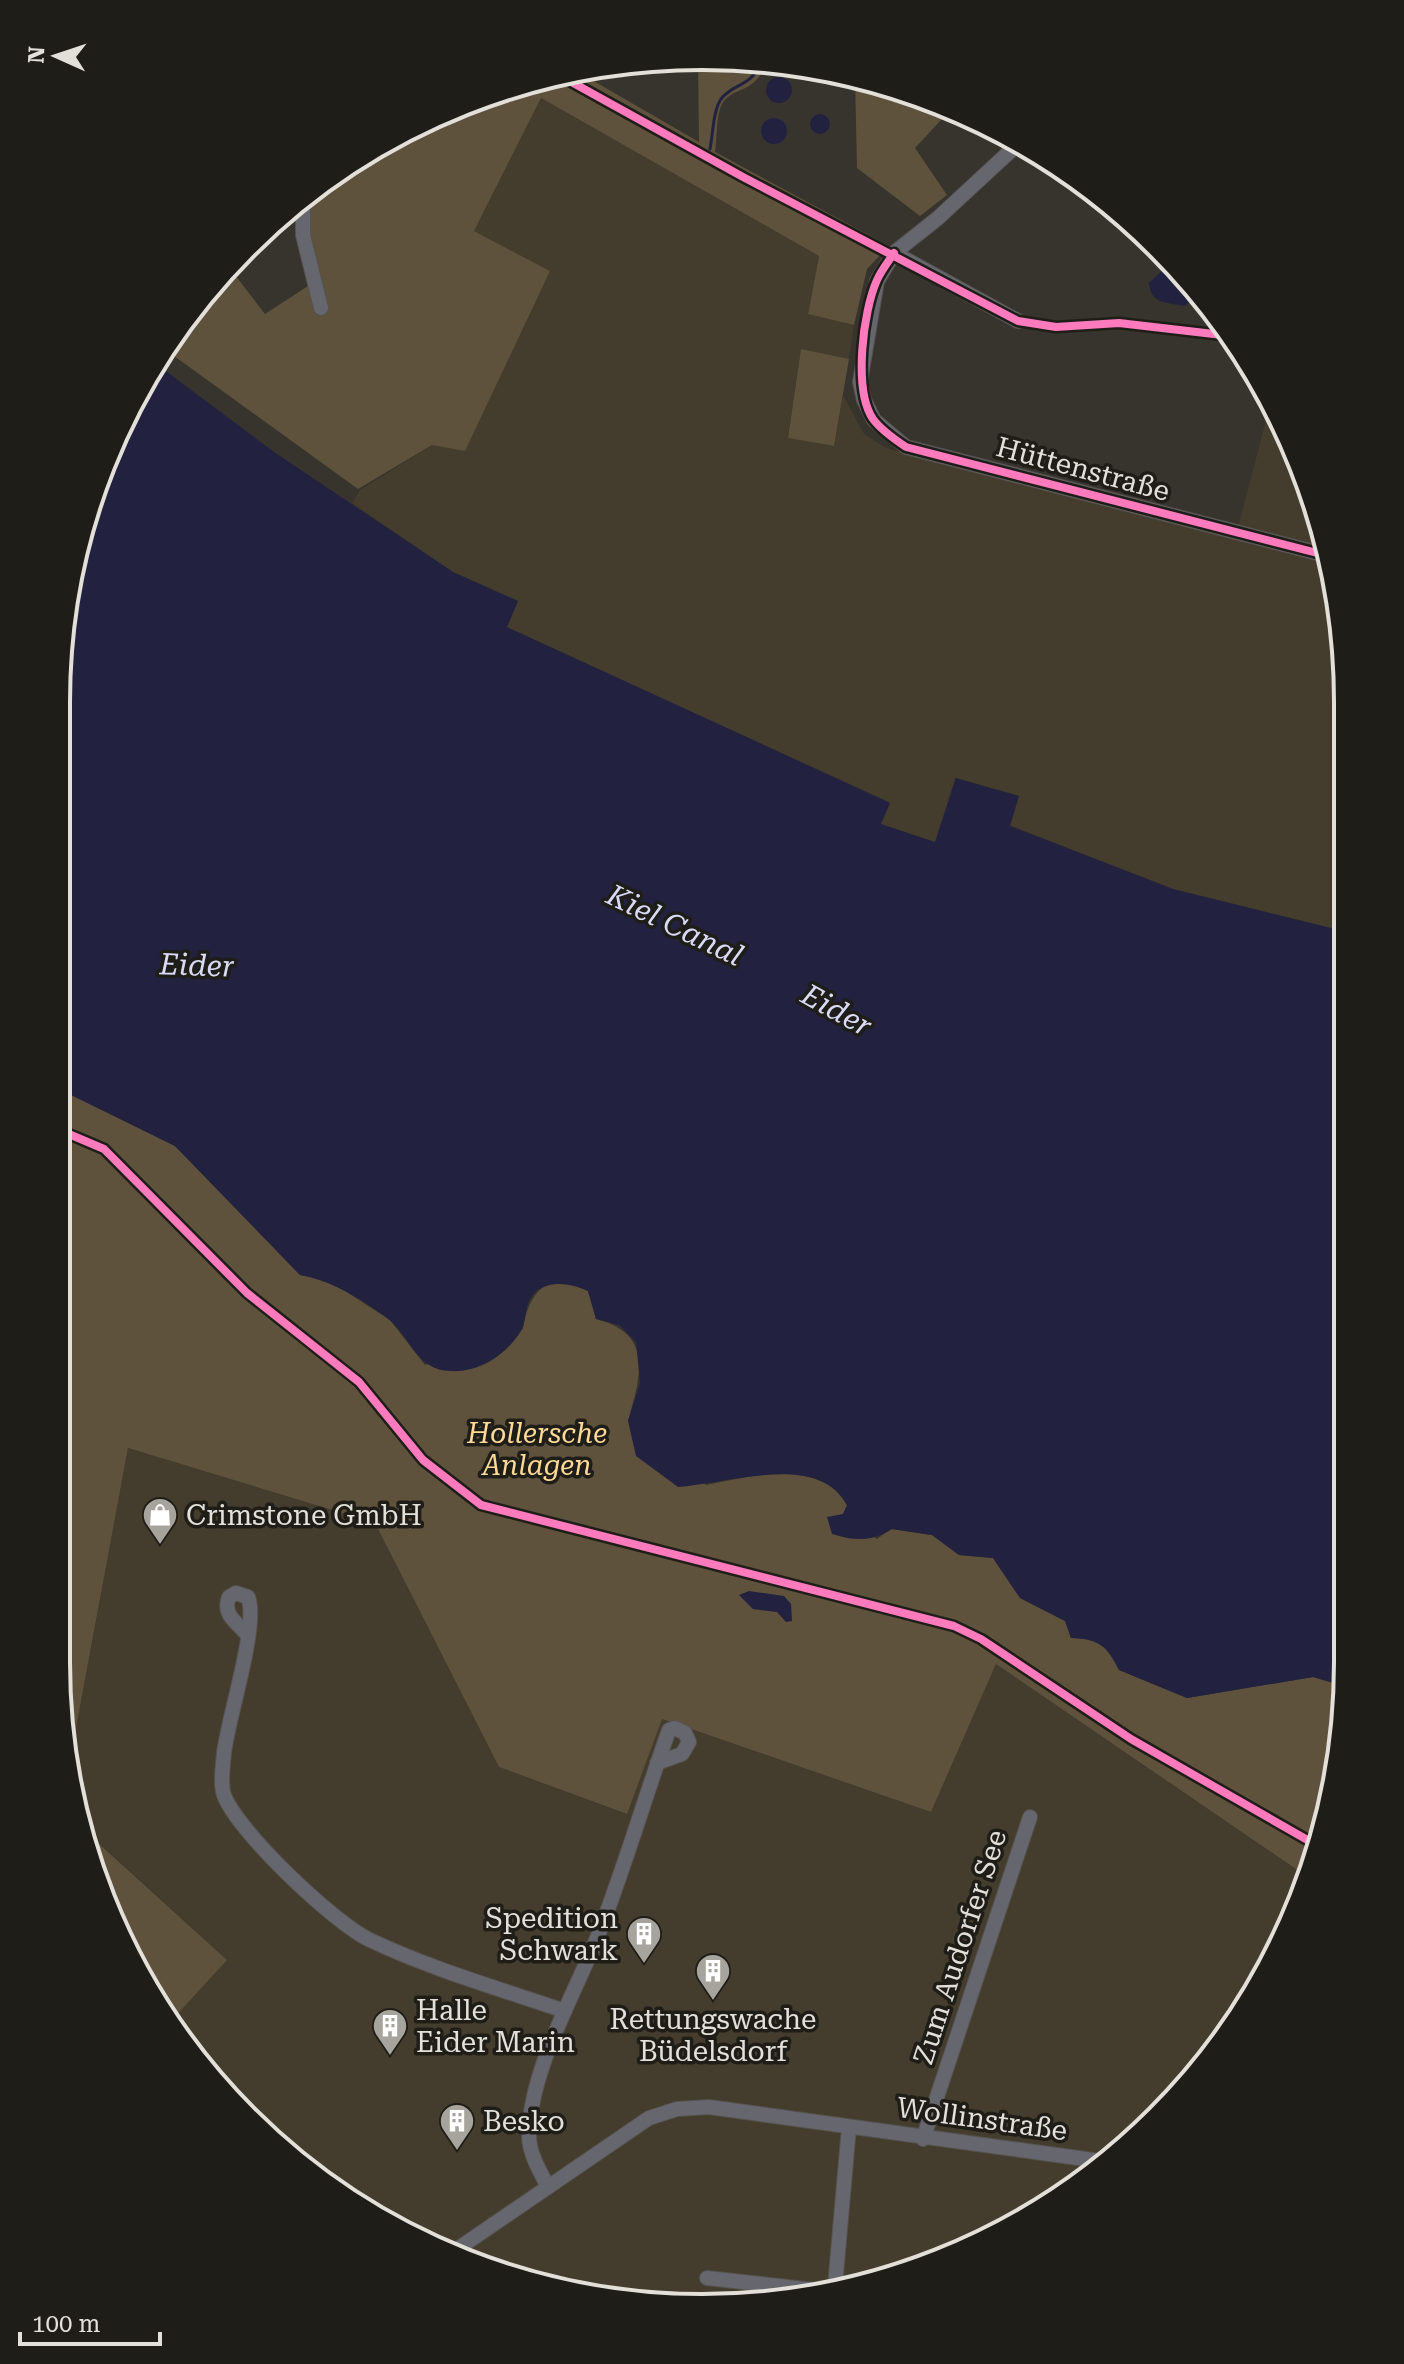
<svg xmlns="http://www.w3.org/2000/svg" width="1404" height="2364" font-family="'Roboto Serif',serif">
<rect width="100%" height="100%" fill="#37342e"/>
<path fill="#443c2c" d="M 541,98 L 819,256 L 808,313 L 854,325 L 849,359 L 801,349 L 788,438 L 834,446 L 843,395 L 864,434 L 886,448 L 1235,539 L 1271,401 L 1326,534 L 1347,659 L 1347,932 L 1173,889 L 1009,825 L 1019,796 L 955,778 L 935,843 L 880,824 L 889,802 L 506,627 L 518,601 L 453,572 L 352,503 L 360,490 L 432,445 L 550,271 L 474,231 Z
M 128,1448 L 375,1523 L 499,1767 L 626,1814 L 661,1719 L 931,1812 L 996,1664 L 1309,1878 L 1239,2021 L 1095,2175 L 909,2274 L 702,2308 L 495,2274 L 309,2175 L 189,2055 L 171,2021 L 226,1959 L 84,1829 L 71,1755 Z"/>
<path fill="#5e523c" d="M 698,56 L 766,62 C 756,96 731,85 721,106 C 716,119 717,139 715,152 L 889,246 L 867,269 L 854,325 L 808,314 L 819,256 L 541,98 L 474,231 L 550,271 L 465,451 L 432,445 L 358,489 L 163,348 L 228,266 L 265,314 L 308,286 L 316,312 L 307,235 L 307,195 L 343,165 L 455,105 L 573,69 L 699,142 Z
M 855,77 L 953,107 L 915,148 L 947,195 L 920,216 L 857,168 Z
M 801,349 L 849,359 L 834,446 L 788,438 Z
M 57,1088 L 175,1146 L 300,1275 L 328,1280 L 390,1320 L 425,1365 L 523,1329 C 530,1289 547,1272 588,1291 L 596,1319 C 654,1334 641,1375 628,1421 L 706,1485 C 749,1477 822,1457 847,1506 L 843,1514 L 877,1539 L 891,1529 L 932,1535 L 959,1555 L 993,1558 L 1020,1598 L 1065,1621 L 1071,1638 C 1102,1639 1106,1644 1119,1670 L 1187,1698 L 1313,1677 L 1347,1687 L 1347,1705 L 1309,1878 L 996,1664 L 931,1812 L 662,1719 L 627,1814 L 499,1767 L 375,1523 L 128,1448 L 71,1755 L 56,1662 Z
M 84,1830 L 227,1960 L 171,2021 L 90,1869 Z"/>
<path fill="#222240" d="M766 90a13 13 0 1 1 26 0a13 13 0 1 1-26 0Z
M810 124a10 10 0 1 1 20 0a10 10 0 1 1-20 0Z
M761 131a13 13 0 1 1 26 0a13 13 0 1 1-26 0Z
M 1165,268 L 1189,277 L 1199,296 L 1184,306 C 1165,302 1151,304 1149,283 Z
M 155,363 L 274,452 L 453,572 L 518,601 L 507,627 L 890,803 L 881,824 L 935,842 L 956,778 L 1019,796 L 1010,826 L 1173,889 L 1347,932 L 1347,1687 L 1313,1677 L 1187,1698 L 1119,1670 C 1107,1646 1099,1639 1071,1638 L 1065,1621 L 1020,1598 L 993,1558 L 959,1555 L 932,1535 L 892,1529 C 872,1542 854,1541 832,1534 L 827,1517 L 843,1514 L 847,1505 C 819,1451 726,1484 678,1487 L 636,1456 L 628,1421 L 640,1383 L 636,1342 L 619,1325 L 596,1319 L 588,1291 C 567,1281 535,1278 527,1307 C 525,1314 525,1324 521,1331 C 506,1355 479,1373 450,1371 C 415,1370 411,1336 387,1318 C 360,1298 332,1281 300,1275 L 175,1146 L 57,1088 L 57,659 L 90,494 Z
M 749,1591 L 784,1596 L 791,1604 L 792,1621 L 786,1622 L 777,1612 L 753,1609 L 739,1595 Z"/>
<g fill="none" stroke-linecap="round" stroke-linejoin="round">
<path stroke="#222240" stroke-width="3" d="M 710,149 C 713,134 713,111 721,99 C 734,82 749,89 762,62"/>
<defs>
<path id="minor" d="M 1019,143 L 938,218 L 894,253 L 877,281 L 860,382 L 864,400 L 874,420 L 906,447 L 1329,556
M 303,198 L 303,235 L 321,308
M 894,253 L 1018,321
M 247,1634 C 236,1622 222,1614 229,1597 L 236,1593 L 248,1597 C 259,1624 228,1718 224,1753 C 223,1765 220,1784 224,1795 C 237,1831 334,1923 370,1940 C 431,1969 500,1989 565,2011
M 923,2139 L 1030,1817
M 548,2187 C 540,2171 529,2154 529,2135 C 530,2069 575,1994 599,1933 C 625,1866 645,1797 669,1730 L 675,1728 L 685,1733 L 689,1742 L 682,1754 L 657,1763
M 453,2252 L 649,2118 L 677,2109 L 709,2107 L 1107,2162
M 707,2278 L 814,2290
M 835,2286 L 849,2127"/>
</defs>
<use href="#minor" stroke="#55524e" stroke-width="16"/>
<use href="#minor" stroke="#66666f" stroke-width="14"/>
<defs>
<path id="cycleway" d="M 557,74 L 743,177 L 1018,321 L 1056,327 L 1119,323 L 1231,336
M 894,253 C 888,262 881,271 877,280 C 863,311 853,390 873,419 C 881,430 894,439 906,447 L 1329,556
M 57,1129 L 104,1149 L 247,1293 L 359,1382 L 423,1460 L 481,1505 L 954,1626 L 981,1639 L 1131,1739 L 1318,1846"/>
</defs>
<use href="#cycleway" stroke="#1f1d18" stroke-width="13"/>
<use href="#cycleway" stroke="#fd7abc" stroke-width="8"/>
</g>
<defs>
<symbol id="shop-pin" viewBox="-11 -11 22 30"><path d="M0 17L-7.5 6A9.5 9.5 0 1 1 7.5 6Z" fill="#a7a39d" stroke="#1f1d18"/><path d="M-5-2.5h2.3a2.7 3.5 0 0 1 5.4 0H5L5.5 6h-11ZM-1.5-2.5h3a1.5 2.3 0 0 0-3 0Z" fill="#fff"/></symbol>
<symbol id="building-pin" viewBox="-11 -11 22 30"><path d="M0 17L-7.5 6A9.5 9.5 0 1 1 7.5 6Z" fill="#a7a39d" stroke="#1f1d18"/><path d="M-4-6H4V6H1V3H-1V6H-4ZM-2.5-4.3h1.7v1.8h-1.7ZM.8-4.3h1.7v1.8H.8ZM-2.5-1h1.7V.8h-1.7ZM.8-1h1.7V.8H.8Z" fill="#fff"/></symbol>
</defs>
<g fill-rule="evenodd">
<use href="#shop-pin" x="140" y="1495" width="40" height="54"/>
<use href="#building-pin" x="624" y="1914" width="40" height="54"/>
<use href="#building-pin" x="693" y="1951" width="40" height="54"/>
<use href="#building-pin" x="370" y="2006" width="40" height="54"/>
<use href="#building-pin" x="437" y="2101" width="40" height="54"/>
</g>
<g text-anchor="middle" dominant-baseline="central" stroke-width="7" stroke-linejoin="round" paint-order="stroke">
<g font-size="28" fill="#e3dfd9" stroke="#1f1d18">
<text transform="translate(1083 469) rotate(15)">Hüttenstraße</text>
<text transform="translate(960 1947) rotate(-72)">Zum Audorfer See</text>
<text transform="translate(982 2119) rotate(8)">Wollinstraße</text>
</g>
<g font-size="28" font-style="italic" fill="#fcd997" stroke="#1f1d18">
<text x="537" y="1433">Hollersche<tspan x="537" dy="32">Anlagen</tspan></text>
</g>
<g font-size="28" fill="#e3dfd9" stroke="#1f1d18" text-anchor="start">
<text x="186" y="1515">Crimstone GmbH</text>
<text x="618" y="1918" text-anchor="end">Spedition<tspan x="618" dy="32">Schwark</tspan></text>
<text x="416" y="2010">Halle<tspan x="416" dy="32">Eider Marin</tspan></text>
<text x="713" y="2019" text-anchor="middle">Rettungswache<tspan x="713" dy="32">Büdelsdorf</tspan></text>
<text x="483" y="2121">Besko</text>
</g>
<g font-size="30" font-style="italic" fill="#d9dbf6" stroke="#1f1d18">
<text transform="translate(675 925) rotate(26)">Kiel Canal</text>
<text transform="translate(197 965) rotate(2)">Eider</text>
<text transform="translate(837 1010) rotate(29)">Eider</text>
</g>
</g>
<path d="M0 0H1404V2364H0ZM702 70H702A632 632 0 0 1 1334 702V1662A632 632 0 0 1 702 2294H702A632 632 0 0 1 70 1662V702A632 632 0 0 1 702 70Z" fill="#1f1d18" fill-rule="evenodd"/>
<path fill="none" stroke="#e3dfd9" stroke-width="4" d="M702 70H702A632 632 0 0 1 1334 702V1662A632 632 0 0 1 702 2294H702A632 632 0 0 1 70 1662V702A632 632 0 0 1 702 70Z"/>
<g transform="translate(56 56) rotate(273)" stroke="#1f1d18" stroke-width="6" paint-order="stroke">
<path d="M0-6L14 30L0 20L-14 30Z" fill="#e3dfd9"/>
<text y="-12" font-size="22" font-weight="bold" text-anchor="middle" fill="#e3dfd9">N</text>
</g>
<path d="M20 2332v12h140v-12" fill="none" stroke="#e3dfd9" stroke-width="4"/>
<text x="32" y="2332" font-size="24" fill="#e3dfd9" stroke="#1f1d18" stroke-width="6" paint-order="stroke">100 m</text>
</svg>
